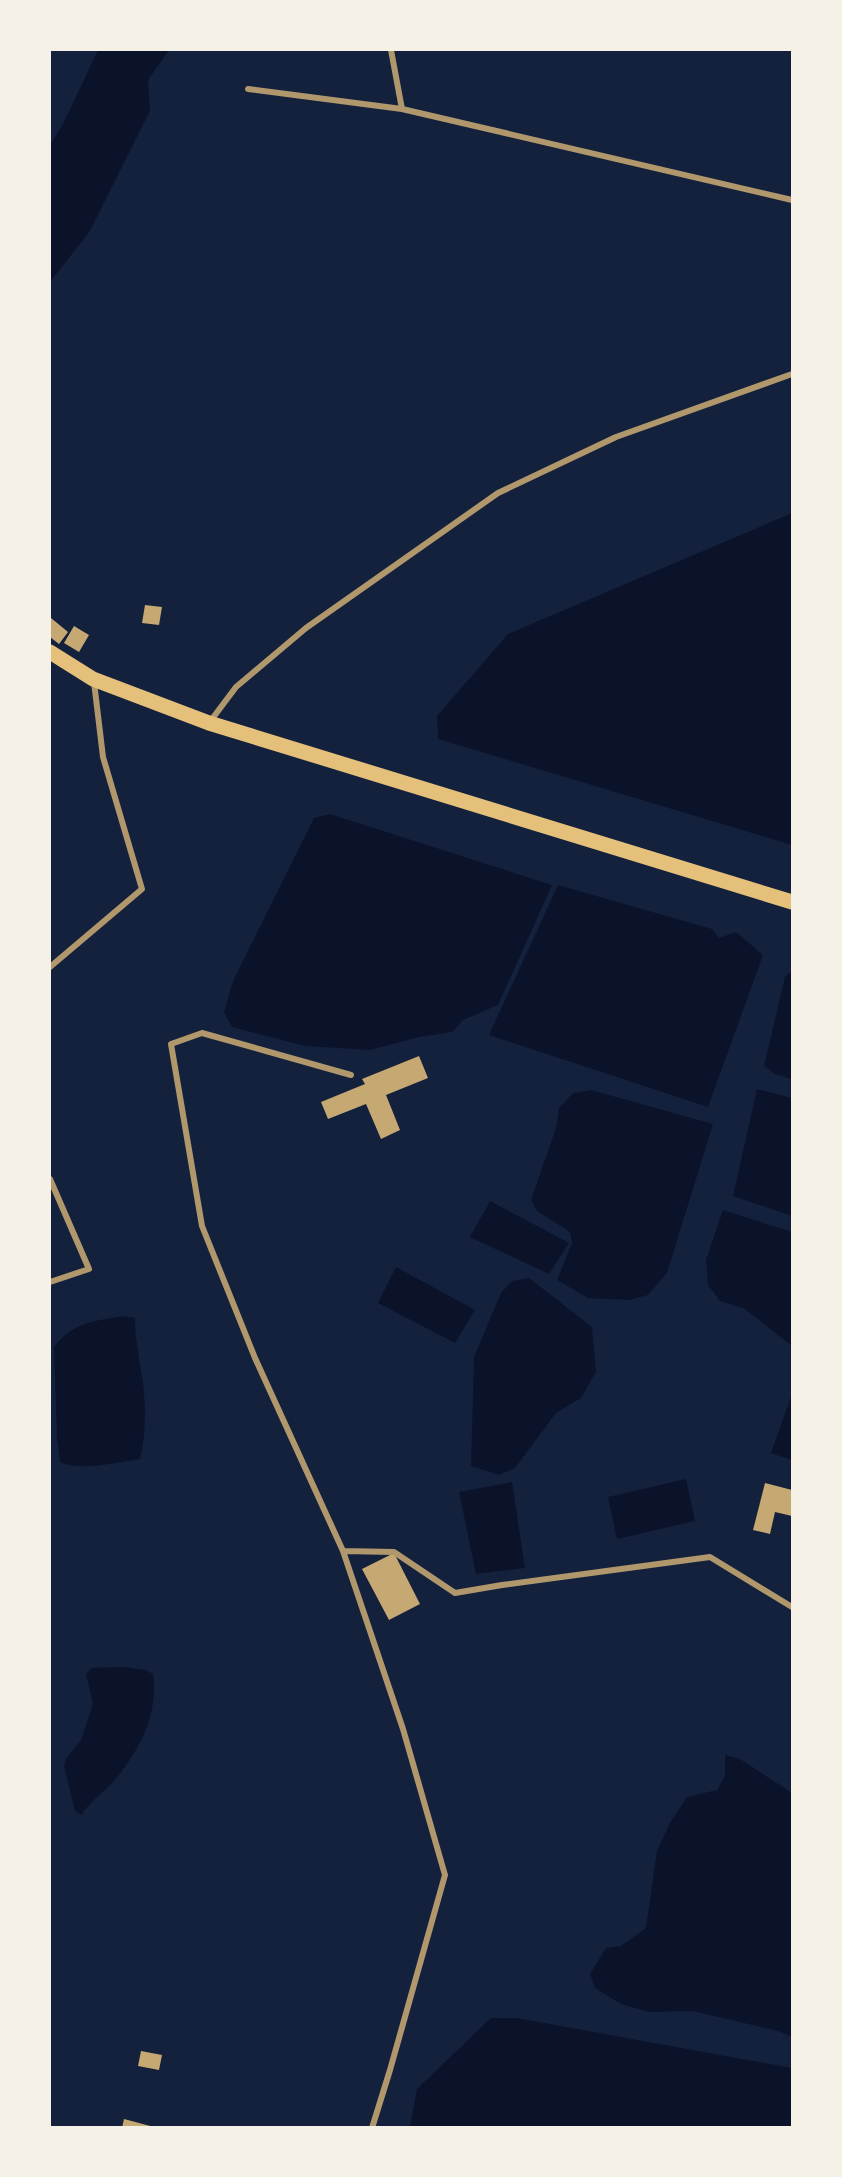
<svg xmlns="http://www.w3.org/2000/svg" width="842" height="2177" font-family="Figtree,sans-serif">
<rect width="100%" height="100%" fill="#14213d"/>
<path fill="#0b132b" d="M 98,50 L 169,50 L 148,80 L 150,111 L 90,231 L 50,282 L 50,145 L 63,124 Z
M 792,513 L 792,845 L 438,739 L 437,716 L 508,634 Z
M 330,814 L 552,885 L 498,1005 L 463,1020 L 452,1032 L 419,1037 L 370,1050 L 305,1046 L 232,1027 L 224,1012 L 233,981 L 314,818 Z
M 558,885 L 712,929 L 719,938 L 736,932 L 763,955 L 708,1107 L 489,1035 Z
M 792,971 L 792,1079 L 775,1074 L 764,1066 L 785,977 Z
M 757,1089 L 792,1098 L 792,1216 L 733,1196 Z
M 591,1090 L 713,1124 L 667,1273 L 648,1295 L 629,1300 L 588,1298 L 557,1280 L 572,1243 L 570,1232 L 537,1211 L 531,1200 L 556,1128 L 559,1108 L 573,1093 Z
M 490,1201 L 569,1243 L 549,1274 L 470,1237 Z
M 723,1210 L 792,1232 L 792,1346 L 745,1309 L 720,1301 L 708,1285 L 706,1260 Z
M 396,1267 L 475,1310 L 455,1343 L 378,1303 Z
M 529,1278 L 592,1327 L 596,1372 L 581,1398 L 556,1413 L 515,1468 L 499,1475 L 471,1466 L 474,1357 L 501,1293 L 512,1281 Z
M 123,1316 L 135,1318 C 135,1340 140,1361 143,1383 C 146,1407 146,1435 140,1459 C 118,1462 80,1472 60,1462 L 57,1439 L 54,1347 C 73,1322 95,1321 123,1316 Z
M 792,1394 L 792,1460 L 771,1453 Z
M 686,1479 L 695,1521 L 617,1539 L 608,1497 Z
M 512,1482 L 525,1568 L 476,1574 L 459,1492 Z
M 123,1667 L 146,1670 L 153,1674 C 159,1714 139,1751 114,1781 C 104,1793 89,1801 82,1815 L 75,1811 L 64,1766 L 66,1758 L 81,1740 L 93,1704 L 86,1674 L 91,1668 Z
M 725,1755 L 740,1759 L 792,1793 L 792,2037 L 778,2031 L 693,2011 L 649,2012 L 621,2004 L 595,1988 L 590,1974 L 606,1948 L 621,1946 L 646,1928 L 657,1851 L 670,1823 L 687,1797 L 717,1790 L 725,1776 Z
M 491,2018 L 517,2018 L 792,2068 L 792,2127 L 410,2127 L 417,2089 Z"/>
<path fill="#c6a872" d="M 145,605 L 162,607 L 159,625 L 142,623 Z
M 51,618 L 68,632 L 59,644 L 50,637 Z
M 74,626 L 89,635 L 79,652 L 64,643 Z
M 419,1056 L 428,1078 L 386,1095 L 400,1130 L 381,1139 L 366,1104 L 328,1119 L 321,1102 L 365,1084 L 362,1079 Z
M 765,1483 L 792,1490 L 792,1516 L 775,1512 L 770,1534 L 753,1530 Z
M 394,1553 L 420,1604 L 389,1620 L 362,1569 Z
M 141,2051 L 162,2055 L 159,2070 L 138,2066 Z
M 124,2119 L 154,2127 L 154,2128 L 122,2128 Z"/>
<g fill="none" stroke-linecap="round" stroke-linejoin="round">
<path stroke="#b1986c" stroke-width="6" d="M 391,50 L 402,109 L 792,200
M 248,89 L 402,109
M 209,723 L 236,687 L 306,628 L 498,493 L 616,437 L 792,374
M 50,967 L 142,889 L 103,757 L 94,682
M 351,1075 L 202,1033 L 171,1044 L 202,1226 L 255,1358 L 343,1551 L 403,1729 L 445,1875 L 390,2070 L 372,2128
M 50,1179 L 89,1269 L 50,1282
M 343,1551 L 394,1552 L 455,1593 L 502,1585 L 710,1557 L 792,1607"/>
<path stroke="#e5c07b" stroke-width="15" d="M 50,652 L 93,679 L 209,723 L 792,902"/>
</g>
<rect width="842" height="2177" fill="none" stroke="#f6f1e7" stroke-width="102"/>
</svg>
